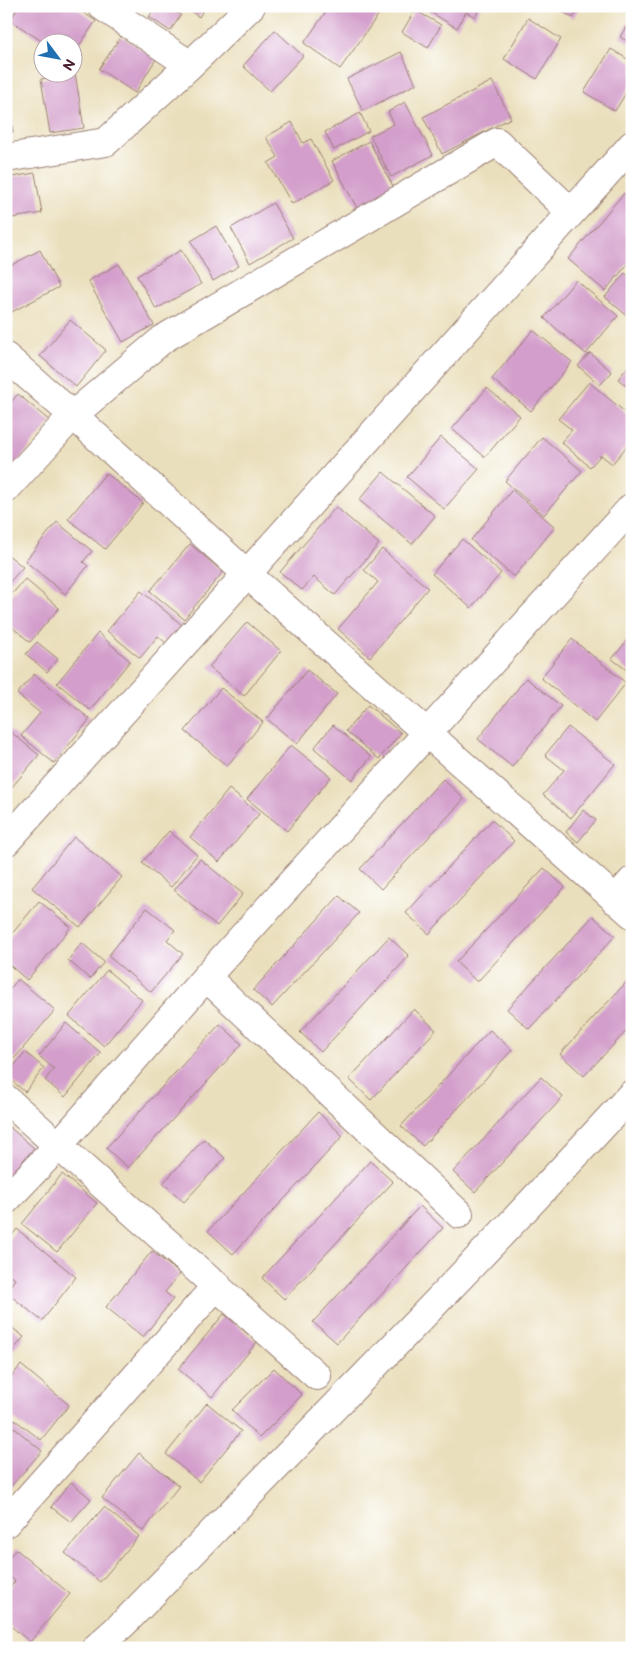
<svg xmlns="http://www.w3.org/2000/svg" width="638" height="1654" font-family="'Balsamiq Sans',sans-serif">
<rect width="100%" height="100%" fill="#fff"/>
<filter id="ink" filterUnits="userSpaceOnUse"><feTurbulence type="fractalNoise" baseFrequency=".02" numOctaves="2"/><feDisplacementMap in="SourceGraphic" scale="10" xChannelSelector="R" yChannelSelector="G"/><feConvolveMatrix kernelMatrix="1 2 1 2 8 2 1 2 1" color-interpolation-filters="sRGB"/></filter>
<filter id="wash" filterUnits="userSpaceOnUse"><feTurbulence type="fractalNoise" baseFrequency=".0096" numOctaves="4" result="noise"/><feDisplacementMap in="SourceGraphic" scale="20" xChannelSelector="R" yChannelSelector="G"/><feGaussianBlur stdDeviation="1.12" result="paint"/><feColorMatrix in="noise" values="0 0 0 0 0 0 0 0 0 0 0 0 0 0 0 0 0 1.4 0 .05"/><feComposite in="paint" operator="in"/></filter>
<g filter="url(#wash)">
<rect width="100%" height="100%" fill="#eadfbc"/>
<g id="blocks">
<path fill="#d39ecb" d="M 19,6 L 73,6 L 96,21 L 72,56 L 72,42 L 43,42 L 10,20 Z
M 156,6 L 166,6 L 181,15 L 170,31 L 149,17 Z
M 183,6 L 206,6 L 199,17 Z
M 330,6 L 367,6 L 379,14 L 340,69 L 304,43 Z
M 420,6 L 481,6 L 475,17 L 466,12 L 457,28 Z
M 553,6 L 580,6 L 573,18 Z
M 415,10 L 441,25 L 428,48 L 402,32 Z
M 632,17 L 632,44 L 620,37 Z
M 528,18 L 561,39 L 537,79 L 504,59 Z
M 275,30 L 303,56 L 270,91 L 243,66 Z
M 121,36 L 156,59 L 135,93 L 99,69 Z
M 611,49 L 632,62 L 632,83 L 615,111 L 584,92 Z
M 401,52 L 416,84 L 363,111 L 347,79 Z
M 75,73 L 84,128 L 50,133 L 41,79 Z
M 492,81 L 511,118 L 442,154 L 423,117 Z
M 6,96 L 13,132 L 6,133 Z
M 405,102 L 433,155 L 391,177 L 370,136 L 394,124 L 388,112 Z
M 360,113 L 369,131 L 334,150 L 325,132 Z
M 292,122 L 303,143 L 311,139 L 334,180 L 292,204 L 268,163 L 278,157 L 266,137 Z
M 369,141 L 394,188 L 357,208 L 332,161 Z
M 35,173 L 42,213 L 6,219 L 6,178 Z
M 624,193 L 632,200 L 632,259 L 605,291 L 568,259 Z
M 273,203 L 293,238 L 250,263 L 231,228 Z
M 216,226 L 239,266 L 213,281 L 191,241 Z
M 40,250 L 59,287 L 6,315 L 6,268 Z
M 181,250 L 201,284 L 156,309 L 137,276 Z
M 119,264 L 154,325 L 123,342 L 88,281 Z
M 625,273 L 632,279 L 632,320 L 605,297 Z
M 576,280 L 618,316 L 586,354 L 544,318 Z
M 70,320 L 106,350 L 76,387 L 40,356 Z
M 533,330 L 572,362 L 531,411 L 492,379 Z
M 590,353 L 612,372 L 600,385 L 578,366 Z
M 632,362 L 632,391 L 618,379 Z
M 589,382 L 632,418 L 632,440 L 612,464 L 601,455 L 590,467 L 561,442 L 572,430 L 558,419 Z
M 487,388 L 520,416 L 485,457 L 452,429 Z
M 18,394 L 51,422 L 14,466 L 6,459 L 6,408 Z
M 441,437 L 479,469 L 444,509 L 407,477 Z
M 542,437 L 582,471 L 544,515 L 505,481 Z
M 383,472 L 435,516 L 412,544 L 359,500 Z
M 106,473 L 143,503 L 105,549 L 68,519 Z
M 512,490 L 555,527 L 514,577 L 471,540 Z
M 336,507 L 379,544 L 335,595 L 314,577 L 302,590 L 280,572 Z
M 57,522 L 92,551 L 83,562 L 88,566 L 65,594 L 25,561 Z
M 462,539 L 501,573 L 471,608 L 432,574 Z
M 190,544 L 223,572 L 184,619 L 150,591 Z
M 382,549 L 428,588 L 370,657 L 338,629 L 378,582 L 364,570 Z
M 6,553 L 23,567 L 6,586 Z
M 25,579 L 59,608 L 30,642 L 6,622 L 6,601 Z
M 141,591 L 182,625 L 167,644 L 158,636 L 140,658 L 107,631 Z
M 247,622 L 281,651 L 244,696 L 209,667 Z
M 98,633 L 130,661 L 90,710 L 57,683 Z
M 632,635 L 632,674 L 612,659 Z
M 572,639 L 626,683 L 595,722 L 541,678 Z
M 37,642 L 58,659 L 47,672 L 26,654 Z
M 307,670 L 337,694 L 297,744 L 267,719 Z
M 34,674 L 90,719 L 54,763 L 21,736 L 40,713 L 17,694 Z
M 526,678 L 561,706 L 512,767 L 478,739 Z
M 221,688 L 263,722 L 227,766 L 185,731 Z
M 368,705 L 401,733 L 379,759 L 346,731 Z
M 333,725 L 371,757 L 352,780 L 314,748 Z
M 568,727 L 615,764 L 571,818 L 543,795 L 564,770 L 545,755 Z
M 6,728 L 39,755 L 6,794 Z
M 291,745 L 331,777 L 287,831 L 247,799 Z
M 443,779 L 464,799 L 381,889 L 360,869 Z
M 229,789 L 259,814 L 219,862 L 190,837 Z
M 583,810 L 596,820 L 578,842 L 566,832 Z
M 492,820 L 514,841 L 429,934 L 406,913 Z
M 169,831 L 197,855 L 171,887 L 142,863 Z
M 74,837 L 122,877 L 80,927 L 32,888 Z
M 200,859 L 243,894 L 217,926 L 174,890 Z
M 544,868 L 565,887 L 477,982 L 456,962 Z
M 339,896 L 359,913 L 272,1007 L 253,990 Z
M 39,901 L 71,927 L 27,980 L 6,962 L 6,941 Z
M 147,908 L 175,930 L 167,940 L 183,954 L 151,992 L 108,956 Z
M 593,916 L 615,936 L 529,1029 L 507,1009 Z
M 389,937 L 409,956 L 321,1052 L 300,1032 Z
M 82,943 L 104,962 L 90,979 L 68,960 Z
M 107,970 L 142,1000 L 104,1046 L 69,1016 Z
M 632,976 L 632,1025 L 584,1076 L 560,1054 Z
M 18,979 L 55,1010 L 14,1059 L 6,1053 L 6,994 Z
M 414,1009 L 436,1030 L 371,1100 L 349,1079 Z
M 66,1023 L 101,1053 L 65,1097 L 45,1080 L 54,1069 L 39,1056 Z
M 220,1024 L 242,1044 L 128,1168 L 106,1148 Z
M 490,1030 L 512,1050 L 423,1146 L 401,1126 Z
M 25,1052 L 44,1068 L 25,1092 L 6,1076 Z
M 541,1077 L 563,1097 L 475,1192 L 453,1172 Z
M 318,1112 L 343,1136 L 233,1254 L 208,1231 Z
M 6,1124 L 34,1148 L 6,1180 Z
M 204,1139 L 225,1158 L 184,1202 L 163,1183 Z
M 370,1161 L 393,1182 L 284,1299 L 262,1278 Z
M 62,1174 L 97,1203 L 57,1252 L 22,1224 Z
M 420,1206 L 443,1228 L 337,1343 L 313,1322 Z
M 17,1229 L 76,1277 L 42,1321 L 6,1292 L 15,1279 L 6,1272 L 6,1243 Z
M 152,1251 L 180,1274 L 165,1292 L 173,1299 L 143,1337 L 106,1307 Z
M 224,1314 L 257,1342 L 212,1397 L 178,1369 Z
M 6,1323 L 24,1337 L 6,1359 Z
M 21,1365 L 69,1405 L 41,1440 L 6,1413 L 6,1383 Z
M 274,1368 L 302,1395 L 259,1438 L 232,1410 Z
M 207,1403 L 241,1431 L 199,1482 L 166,1454 Z
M 6,1421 L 42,1451 L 6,1492 Z
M 139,1453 L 179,1486 L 143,1531 L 102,1498 Z
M 71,1482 L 91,1499 L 71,1522 L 51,1507 Z
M 104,1507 L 139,1536 L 100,1582 L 65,1553 Z
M 16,1549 L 70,1594 L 30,1642 L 6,1622 L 6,1593 L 15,1581 L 6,1574 L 6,1561 Z"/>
</g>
</g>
<g filter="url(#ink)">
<use href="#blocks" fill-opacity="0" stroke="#9a7f74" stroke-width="1"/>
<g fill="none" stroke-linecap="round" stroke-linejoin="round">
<defs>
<path id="minor" d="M 102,6 L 190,65
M 6,158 L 106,142 L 190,65 L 251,6
M 6,357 L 73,415 L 247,574 L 632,914
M 6,489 L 73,415 L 163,339 L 497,142 L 571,212
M 6,842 L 632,145
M 615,900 L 632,881
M 206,977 L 459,1214
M 6,1099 L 317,1376
M 6,1200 L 58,1146 L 206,977 L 632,507
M 6,1523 L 217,1285
M 96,1648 L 125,1622 C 295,1447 467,1274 632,1094"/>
</defs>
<use href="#minor" stroke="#9a7f74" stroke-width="30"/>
<use href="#minor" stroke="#fff" stroke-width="28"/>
</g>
</g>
<rect width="638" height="1654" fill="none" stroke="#fff" stroke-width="25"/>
<g transform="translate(58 58) rotate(122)"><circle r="24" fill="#ffffff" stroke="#b7a5aa"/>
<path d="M0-4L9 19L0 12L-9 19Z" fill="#1f6fb2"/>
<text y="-8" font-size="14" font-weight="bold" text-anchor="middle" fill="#4a1f2b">N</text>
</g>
</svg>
